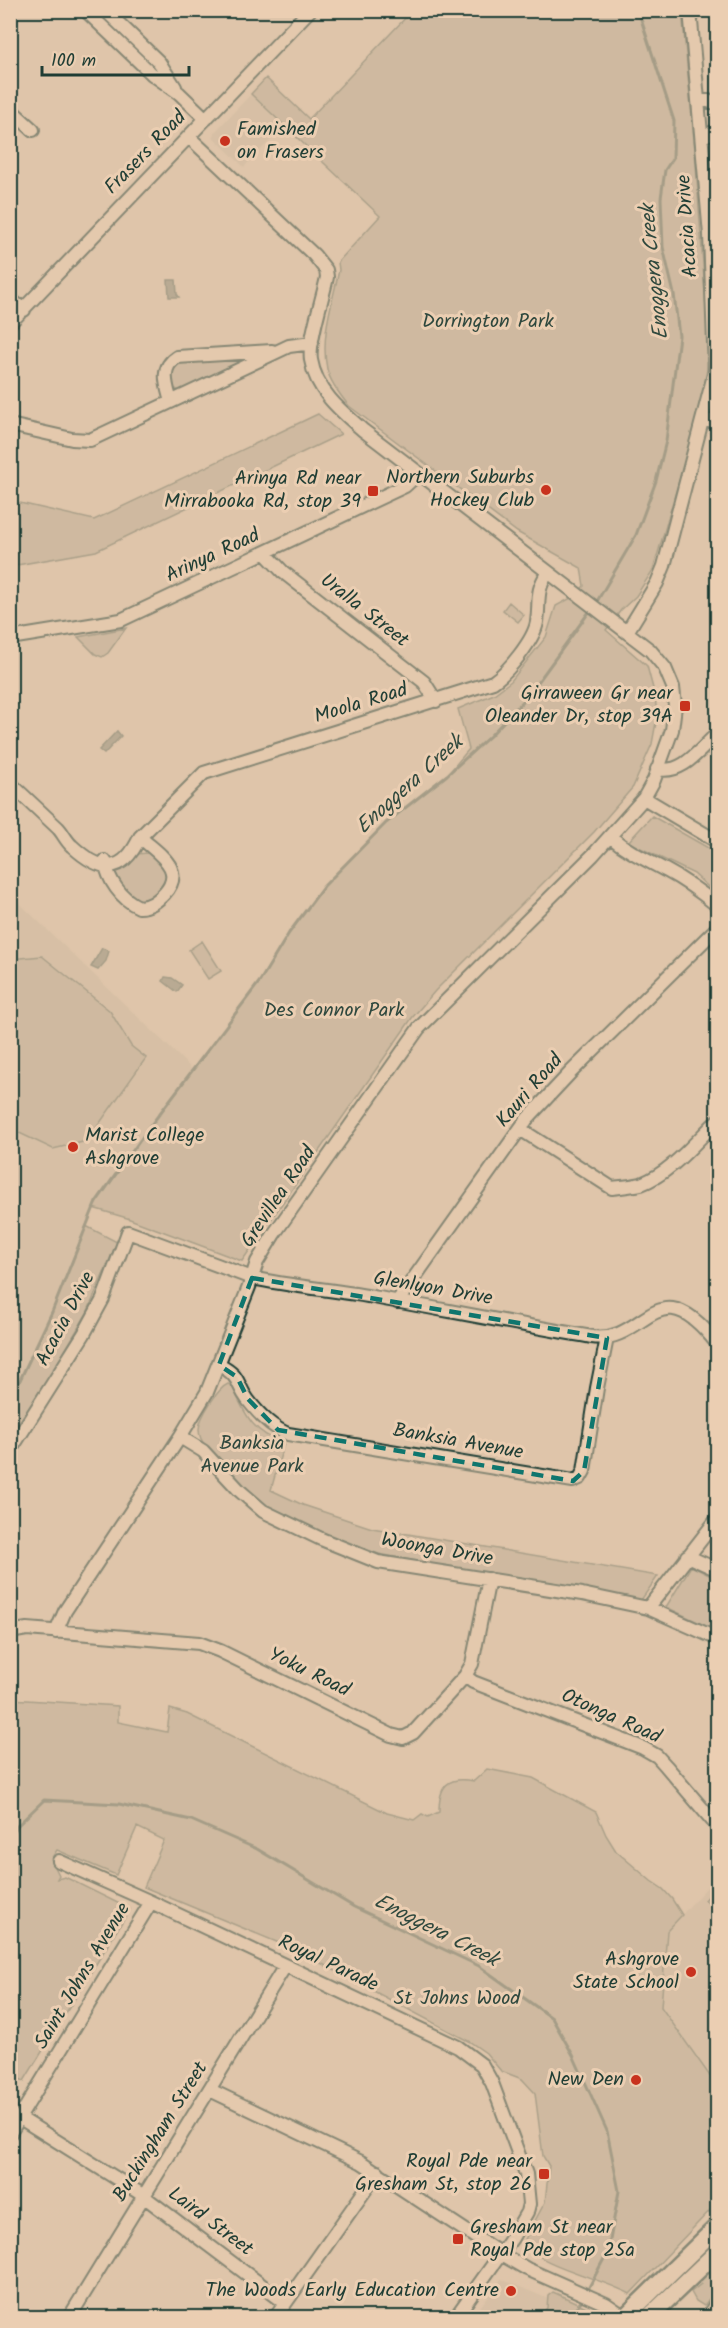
<svg xmlns="http://www.w3.org/2000/svg" width="728" height="2328" font-family="Kalam,sans-serif">
<rect width="100%" height="100%" fill="#dfc5aa"/>
<filter id="ink" filterUnits="userSpaceOnUse"><feTurbulence type="fractalNoise" baseFrequency=".0167" numOctaves="2"/><feDisplacementMap in="SourceGraphic" scale="12" xChannelSelector="R" yChannelSelector="G"/><feConvolveMatrix kernelMatrix="1 2 1 2 8 2 1 2 1" color-interpolation-filters="sRGB"/></filter>
<g filter="url(#ink)">
<path fill="#ceb9a0" d="M 251,94 L 284,126 L 244,167 L 213,137 L 214,133 Z
M 11,895 L 193,1070 L 96,1202 L 52,1312 L 11,1401 Z
M 717,1876 L 717,2063 L 707,2072 L 661,2007 L 667,1931 Z
M 501,2279 L 558,2303 L 547,2317 L 480,2318 L 475,2314 Z"/>
<path fill="#bcac94" stroke="#6e7464" stroke-width="1.5" d="M 429,10 L 682,11 L 695,151 L 709,350 L 704,395 L 653,570 L 636,596 L 621,610 L 606,630 L 647,666 L 655,696 L 657,717 L 652,744 L 633,787 L 594,832 L 435,991 L 412,1018 L 242,1261 L 127,1218 L 93,1208 L 151,1125 L 260,981 L 289,933 L 324,886 L 386,823 L 447,775 L 469,749 L 458,709 L 494,694 L 511,681 L 546,637 L 556,606 L 573,597 L 584,586 L 581,568 L 517,532 L 349,406 C 340,395 330,382 327,369 C 320,337 333,301 339,270 L 338,262 L 380,216 L 251,94 L 266,78 L 309,119 L 412,11 L 420,11 L 425,15 Z
M 252,357 L 179,391 C 166,385 169,369 180,362 Z
M 318,414 L 341,434 L 96,551 L 11,566 L 11,501 L 94,520 Z
M 509,602 L 524,615 L 518,622 L 503,610 Z
M 126,628 L 108,653 L 102,657 L 95,654 L 78,637 Z
M 652,816 L 717,853 L 717,895 L 694,874 L 628,842 Z
M 148,853 L 165,867 L 169,874 L 165,887 L 145,902 C 131,900 117,885 114,872 L 136,854 Z
M 202,941 L 221,971 L 208,979 L 189,950 Z
M 42,956 L 110,1011 L 131,1046 L 146,1058 L 87,1141 L 53,1149 L 11,1129 L 11,959 Z
M 86,1226 L 117,1242 L 87,1313 L 47,1381 L 11,1434 L 11,1401 L 52,1312 Z
M 228,1384 L 232,1386 C 245,1414 252,1433 284,1443 L 271,1490 L 303,1505 L 372,1528 L 658,1576 L 639,1603 L 379,1554 L 359,1548 L 274,1511 L 261,1504 L 206,1447 C 202,1441 199,1437 199,1429 C 199,1418 218,1388 228,1384 Z
M 691,1566 L 717,1579 L 717,1631 L 666,1607 Z
M 11,1699 L 118,1706 L 118,1722 L 167,1732 L 170,1709 L 187,1714 L 387,1813 L 414,1820 L 422,1814 L 428,1817 L 439,1812 C 439,1786 447,1776 474,1781 L 487,1769 L 533,1778 L 596,1812 L 606,1835 L 616,1851 L 651,1881 L 663,1889 L 672,1899 L 682,1915 L 667,1931 L 661,2007 L 717,2086 L 717,2203 L 630,2294 C 606,2280 535,2264 523,2243 L 545,2202 L 549,2166 L 543,2156 L 535,2093 L 522,2079 L 501,2071 L 486,2053 L 470,2042 L 296,1950 L 144,1887 L 164,1840 L 137,1827 L 116,1875 L 57,1850 L 51,1859 L 59,1875 L 57,1879 L 65,1877 L 130,1909 L 24,2081 L 10,2075 Z
M 717,1886 L 717,1912 L 705,1900 Z
M 712,2271 L 717,2275 L 717,2287 L 704,2306 L 696,2301 L 691,2292 L 701,2284 L 699,2280 Z
M 553,2292 L 595,2311 L 601,2317 L 539,2317 L 547,2308 L 548,2296 Z"/>
<path fill="#8d8b78" stroke="#616c5d" stroke-width="1.5" d="M 168,280 L 176,280 L 177,294 L 179,297 L 169,297 Z
M 117,731 L 121,736 L 104,754 L 99,750 Z
M 102,948 L 109,951 L 106,961 L 98,970 L 91,967 Z
M 165,977 L 172,978 L 182,985 L 177,992 L 163,981 Z"/>
<g fill="none" stroke-linecap="round" stroke-linejoin="round">
<path stroke="#616c5d" stroke-width="3" d="M 596,603 L 636,535 L 656,481 L 666,441 L 679,336 L 674,294 L 663,247 L 661,198 L 665,170 L 673,158 L 674,121 L 638,10
M 10,1401 L 52,1312 L 96,1202 L 151,1125 L 260,981 L 289,933 L 324,886 L 386,823 L 447,775 L 490,736 L 527,697 L 592,608
M 10,1839 L 17,1826 L 44,1800 L 119,1804 L 191,1820 L 257,1849 L 354,1907 L 479,1966 L 552,2018 L 573,2055 L 607,2131 L 619,2191 L 608,2251 L 587,2291
M 569,2318 L 584,2297"/>
<defs>
<path id="minor" d="M 85,10 L 152,74 L 179,93 L 206,119
M 105,10 L 159,62 L 175,87
M 698,101 L 708,101 L 718,104
M 10,109 L 33,130
M 702,137 L 718,130
M 10,299 L 24,310
M 10,323 L 310,10
M 171,402 C 167,386 159,368 177,357 L 272,351
M 704,419 L 718,423
M 10,425 L 72,439 L 90,440 L 289,346 L 312,343
M 265,553 L 283,572 L 424,682 L 436,701
M 627,632 L 657,583 L 664,566 L 715,371 L 710,235 L 690,10
M 10,638 L 121,620 L 405,486 L 419,473
M 657,769 C 683,775 700,749 718,733
M 10,783 C 26,798 42,813 58,828 C 63,833 66,841 72,846 C 100,872 122,876 140,837 L 204,773 L 493,682 C 508,672 534,640 537,622 C 540,600 535,592 548,572
M 644,798 L 718,842
M 611,837 C 628,852 647,860 667,871 C 686,881 702,893 718,906
M 105,861 C 108,880 121,899 139,907 C 150,907 157,901 164,894 C 187,869 158,854 140,837
M 520,1129 L 612,1188 C 621,1187 632,1186 641,1184 C 671,1173 695,1142 718,1120
M 397,1302 L 527,1119 L 571,1072 L 718,927
M 219,1365 C 242,1377 235,1383 248,1400 C 258,1413 273,1428 288,1434 L 573,1481 L 580,1478 L 584,1471 L 597,1388 L 607,1338
M 180,1437 L 203,1451 L 240,1491 L 263,1511 L 321,1539 L 378,1562 L 582,1594 L 648,1608 L 718,1639
M 10,1451 L 84,1334 L 103,1299 L 128,1232 L 252,1278 C 294,1287 337,1290 379,1298 C 450,1311 521,1325 592,1337 C 647,1345 656,1264 718,1345
M 687,1556 L 718,1570
M 648,1608 L 718,1518
M 10,1632 L 27,1629 L 199,1643 L 220,1651 L 391,1735 L 403,1738 L 413,1733 L 465,1676 L 472,1664 L 489,1579
M 56,1632 L 65,1611 L 180,1437 L 207,1392 L 249,1287 L 257,1262 L 274,1234 L 419,1028 L 593,855 L 644,798 L 654,780 L 672,730 L 675,706 L 673,687 L 665,668 L 650,650 L 364,431 C 342,412 316,391 311,360 C 308,341 323,298 327,277 L 326,270 L 314,255 L 189,137
M 465,1676 L 473,1682 L 643,1748 L 657,1756 L 666,1766 L 718,1827
M 59,1861 L 151,1902 L 458,2047 L 482,2065 L 492,2083 L 526,2174 L 529,2204 L 527,2212 L 512,2238 L 455,2318
M 210,2090 L 361,2162 L 501,2254 L 527,2269 L 606,2304 L 625,2317
M 20,2118 L 138,2192 L 284,2302
M 10,2133 L 151,1902
M 69,2318 L 285,1966
M 275,2318 L 378,2172
M 713,2318 L 712,2310 L 718,2300"/>
<path id="major" d="M 624,2318 L 718,2226
M 648,2318 L 718,2251"/>
</defs>
<use href="#minor" stroke="#1f3d34" stroke-width="16"/>
<use href="#major" stroke="#1f3d34" stroke-width="21"/>
<use href="#minor" stroke="#ebceb2" stroke-width="12"/>
<use href="#major" stroke="#ebceb2" stroke-width="16"/>
</g>
</g>
<path d="M0 0H728V2328H0ZM 252,1278 L 607,1338 L 584,1471 L 573,1481 L 278,1430 L 248,1399 L 237,1377 L 219,1365 Z" fill="#dfc5aa" fill-opacity=".55" fill-rule="evenodd"/>
<path fill="none" stroke="#0f766e" stroke-width="4.5" stroke-dasharray="12 8" stroke-linejoin="round" d="M 252,1278 L 607,1338 L 584,1471 L 573,1481 L 278,1430 L 248,1399 L 237,1377 L 219,1365 Z"/>
<g fill="#c8321e" stroke="#ebceb2" stroke-width="2">
<circle cx="225" cy="141" r="6"/>
<circle cx="546" cy="490" r="6"/>
<rect x="367" y="485" width="12" height="12" rx="3"/>
<rect x="679" y="700" width="12" height="12" rx="3"/>
<circle cx="73" cy="1147" r="6"/>
<circle cx="691" cy="1972" r="6"/>
<circle cx="636" cy="2080" r="6"/>
<rect x="538" y="2168" width="12" height="12" rx="3"/>
<rect x="452" y="2233" width="12" height="12" rx="3"/>
<circle cx="511" cy="2291" r="6"/>
</g>
<g text-anchor="middle" dominant-baseline="central" stroke-width="6" stroke-linejoin="round" paint-order="stroke">
<g font-size="20" fill="#1f3d34" stroke="#ebceb2" text-anchor="end">
<text x="237" y="130" text-anchor="start">Famished<tspan x="237" dy="23">on Frasers</tspan></text>
<text x="534" y="478">Northern Suburbs<tspan x="534" dy="23">Hockey Club</tspan></text>
<text x="361" y="479">Arinya Rd near<tspan x="361" dy="23">Mirrabooka Rd, stop 39</tspan></text>
<text x="673" y="694">Girraween Gr near<tspan x="673" dy="23">Oleander Dr, stop 39A</tspan></text>
<text x="85" y="1136" text-anchor="start">Marist College<tspan x="85" dy="23">Ashgrove</tspan></text>
<text x="679" y="1960">Ashgrove<tspan x="679" dy="23">State School</tspan></text>
<text x="624" y="2080">New Den</text>
<text x="532" y="2162">Royal Pde near<tspan x="532" dy="23">Gresham St, stop 26</tspan></text>
<text x="470" y="2228" text-anchor="start">Gresham St near<tspan x="470" dy="23">Royal Pde stop 25a</tspan></text>
<text x="499" y="2291">The Woods Early Education Centre</text>
</g>
<g font-size="20" fill="#1f3d34" stroke="#ebceb2">
<text transform="translate(146 153) rotate(-46)">Frasers Road</text>
<text transform="translate(688 226) rotate(-94)">Acacia Drive</text>
<text transform="translate(213 556) rotate(-25)">Arinya Road</text>
<text transform="translate(364 611) rotate(38)">Uralla Street</text>
<text transform="translate(361 704) rotate(-17)">Moola Road</text>
<text transform="translate(530 1091) rotate(-49)">Kauri Road</text>
<text transform="translate(279 1197) rotate(-56)">Grevillea Road</text>
<text transform="translate(433 1289) rotate(10)">Glenlyon Drive</text>
<text transform="translate(66 1319) rotate(-62)">Acacia Drive</text>
<text transform="translate(458 1442) rotate(10)">Banksia Avenue</text>
<text transform="translate(437 1550) rotate(10)">Woonga Drive</text>
<text transform="translate(309 1673) rotate(26)">Yoku Road</text>
<text transform="translate(611 1717) rotate(24)">Otonga Road</text>
<text transform="translate(328 1964) rotate(25)">Royal Parade</text>
<text transform="translate(83 1976) rotate(-59)">Saint Johns Avenue</text>
<text transform="translate(161 2132) rotate(-58)">Buckingham Street</text>
<text transform="translate(210 2222) rotate(37)">Laird Street</text>
</g>
<g font-size="20" fill="#2f483e" stroke="#ebceb2">
<text x="488" y="322">Dorrington Park</text>
<text x="334" y="1011">Des Connor Park</text>
<text x="252" y="1444">Banksia<tspan x="252" dy="23">Avenue Park</tspan></text>
<text x="457" y="1999">St Johns Wood</text>
</g>
<g font-size="21" font-style="italic" fill="#30493e" stroke="#ebceb2">
<text transform="translate(655 272) rotate(-96)">Enoggera Creek</text>
<text transform="translate(410 785) rotate(-42)">Enoggera Creek</text>
<text transform="translate(436 1931) rotate(27)">Enoggera Creek</text>
</g>
</g>
<rect width="728" height="2328" fill="none" stroke="#ebceb2" stroke-width="36"/>
<rect x="18" y="18" width="692" height="2292" fill="none" stroke="#1f3d34" stroke-width="2" filter="url(#ink)"/>
<path d="M42 66v9h147v-9" fill="none" stroke="#1f3d34" stroke-width="3"/>
<text x="51" y="66" font-size="18" fill="#1f3d34" stroke="#ebceb2" stroke-width="4.5" paint-order="stroke">100 m</text>
</svg>
